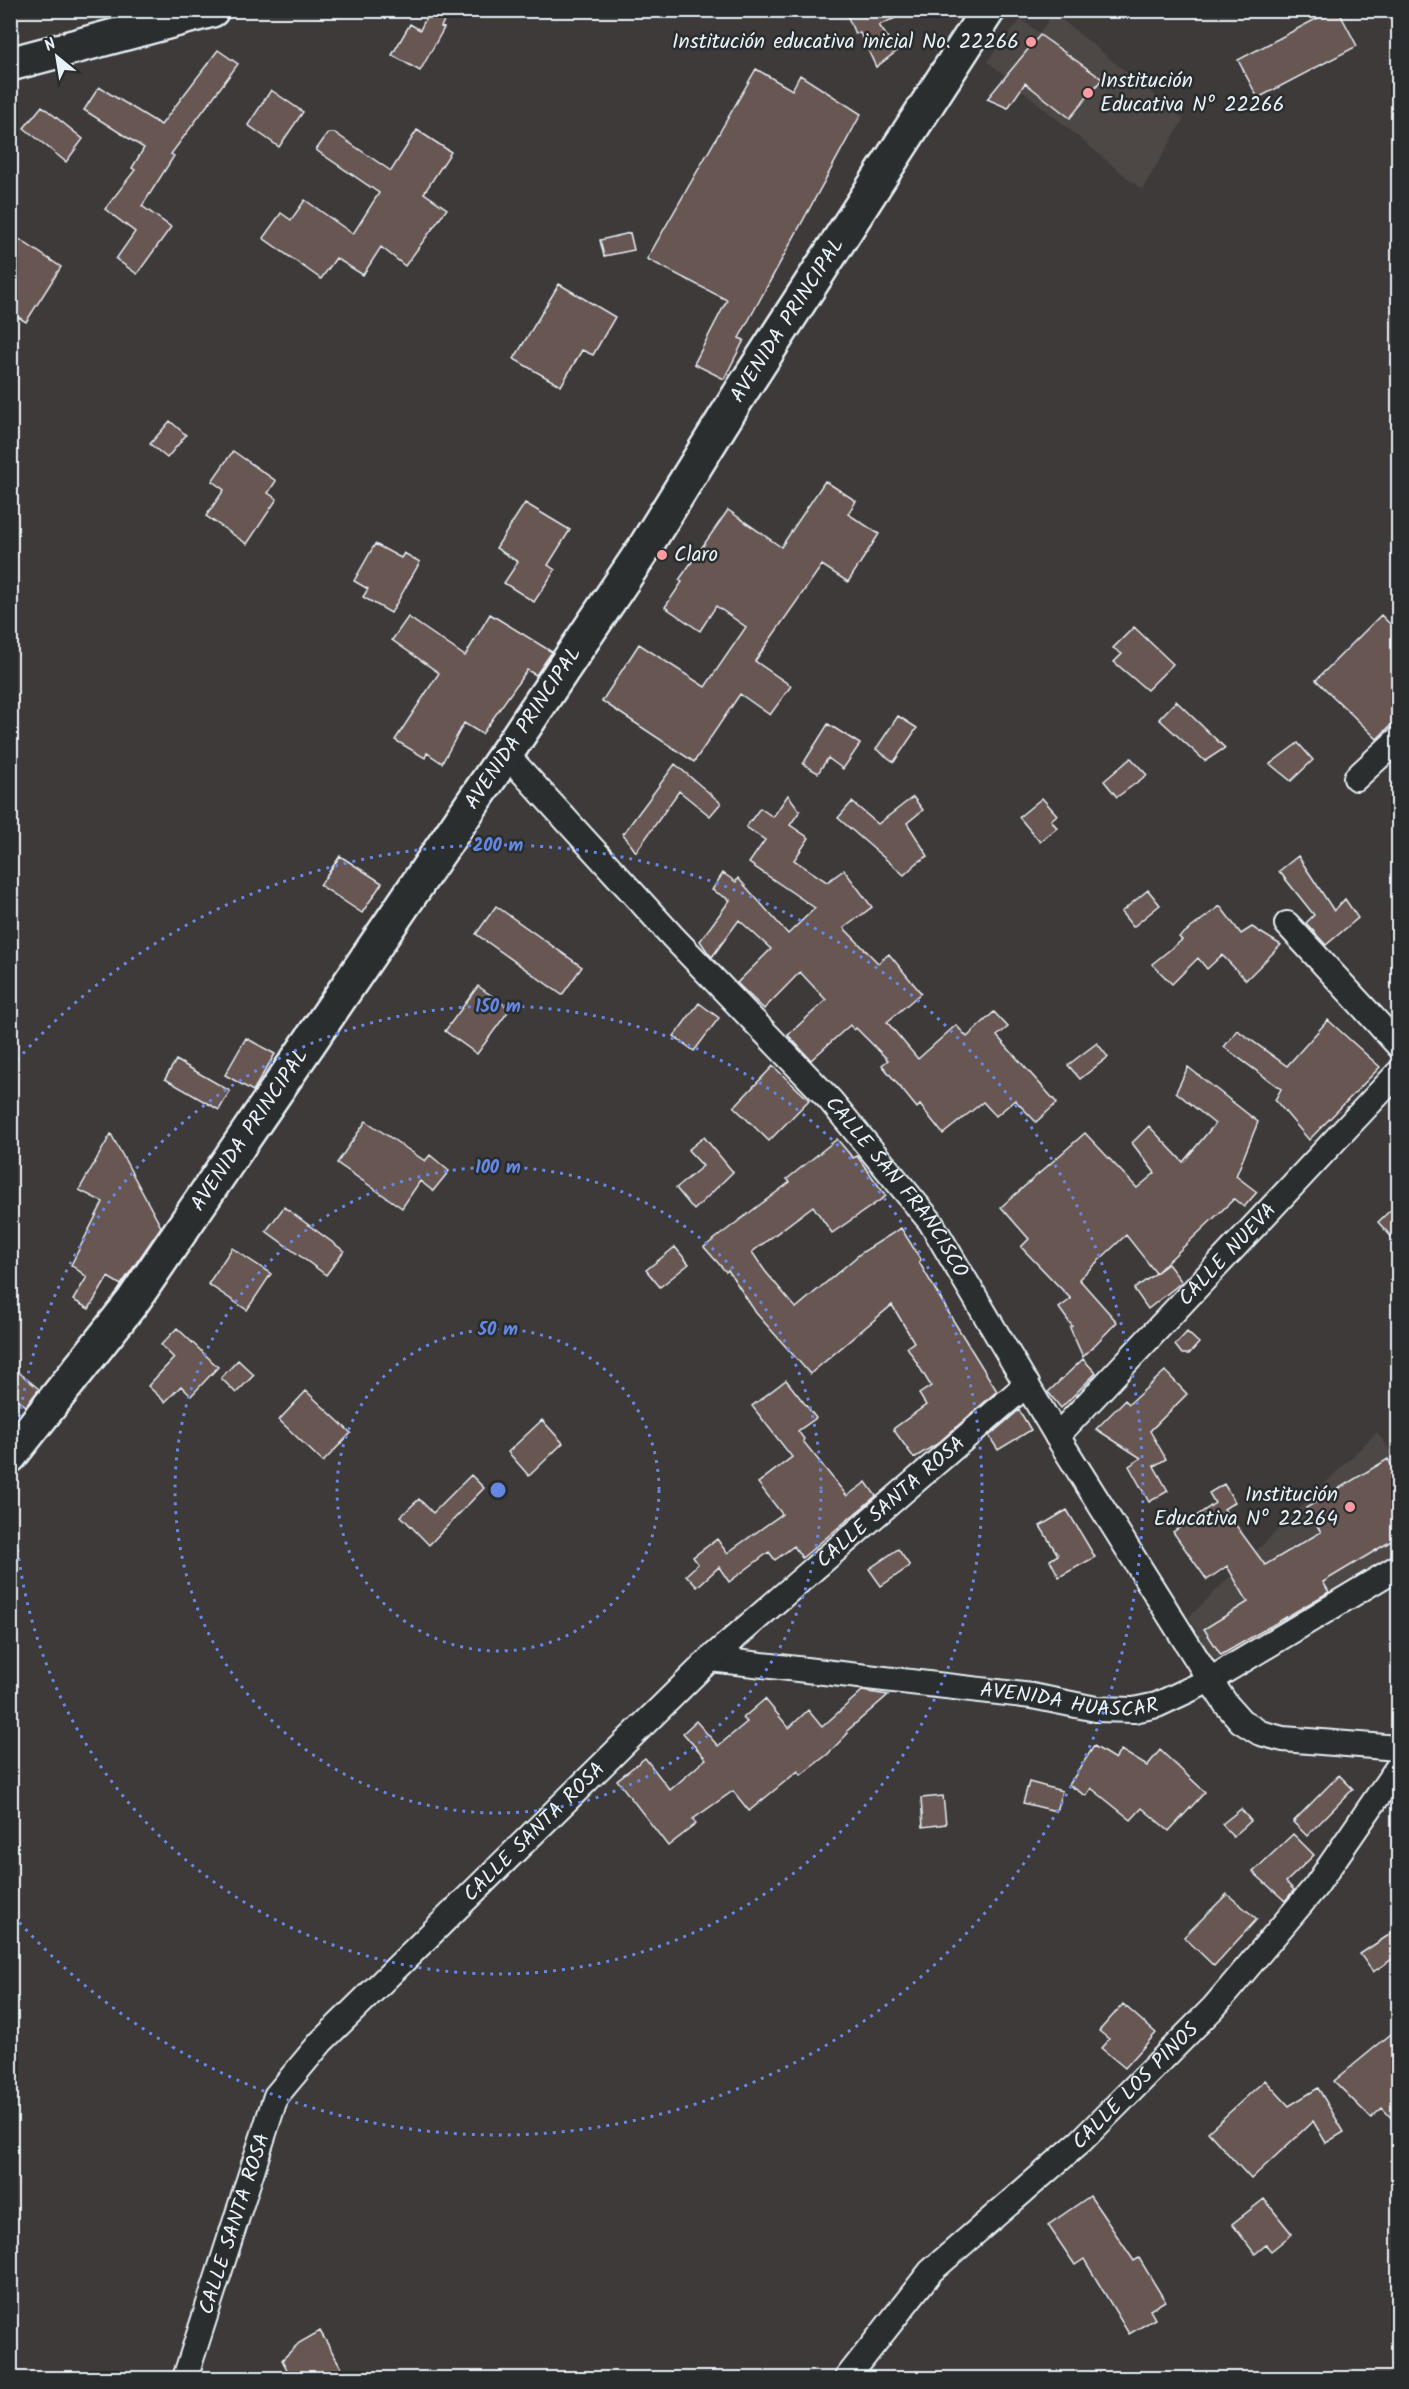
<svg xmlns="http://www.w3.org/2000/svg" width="1409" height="2389" font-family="Kalam,sans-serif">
<rect width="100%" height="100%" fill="#3d3a39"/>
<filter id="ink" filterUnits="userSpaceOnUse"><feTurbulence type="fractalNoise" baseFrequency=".0167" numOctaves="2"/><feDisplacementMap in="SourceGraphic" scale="12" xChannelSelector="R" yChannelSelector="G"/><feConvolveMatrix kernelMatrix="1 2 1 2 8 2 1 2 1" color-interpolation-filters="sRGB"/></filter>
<g filter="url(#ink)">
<path fill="#4d4644" d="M 1054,13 L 1184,119 L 1142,190 L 987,61 L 1021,19 L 1039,33 Z
M 1377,1432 L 1398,1461 L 1398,1552 L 1223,1661 L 1211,1656 L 1189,1617 Z"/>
<path fill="#685752" stroke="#e8f1f8" stroke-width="1.5" d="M 430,10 L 449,10 L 441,27 L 444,28 L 420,71 L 392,55 L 410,24 L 420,30 Z
M 845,10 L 912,10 L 912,11 L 879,25 L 897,51 L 876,67 L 860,33 L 855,34 Z
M 1333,10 L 1338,10 L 1357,46 L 1258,98 L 1238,60 Z
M 1040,35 L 1102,79 L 1070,118 L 1025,83 L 1008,108 L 987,99 Z
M 218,50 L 238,64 L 171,154 L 174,156 L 142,206 L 171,227 L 137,274 L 116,259 L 135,232 L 105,209 L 135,170 L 132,168 L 144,148 L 84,110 L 99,87 L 161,125 Z
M 756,69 L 792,90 L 800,75 L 861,114 L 739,338 L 744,340 L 724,379 L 694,364 L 727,300 L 647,259 Z
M 271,90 L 303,112 L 279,147 L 248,125 Z
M 42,106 L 83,139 L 66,162 L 24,128 Z
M 417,130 L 451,152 L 424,193 L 447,209 L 405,266 L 381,247 L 363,275 L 336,258 L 321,279 L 263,238 L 281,213 L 291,220 L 305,200 L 353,234 L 379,193 L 316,150 L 328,133 L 335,133 L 391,171 Z
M 10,233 L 61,267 L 26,322 L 10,312 Z
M 630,233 L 634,250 L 604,256 L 600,240 Z
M 559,284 L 615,317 L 593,355 L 582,350 L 561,386 L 514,359 Z
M 170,421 L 186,435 L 167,458 L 150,444 Z
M 233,451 L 276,481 L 268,493 L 277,499 L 247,544 L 206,516 L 224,490 L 212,481 Z
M 825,481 L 856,501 L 848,514 L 879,534 L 848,582 L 822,565 L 755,661 L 791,686 L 770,715 L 740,694 L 694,762 L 602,701 L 639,644 L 705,687 L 746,627 L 716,606 L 700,631 L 665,607 L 682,582 L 679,580 L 728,510 L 781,547 Z
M 525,503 L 570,530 L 548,565 L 555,570 L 534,602 L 504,583 L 518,562 L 496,548 Z
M 375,544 L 401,558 L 404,553 L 420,562 L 391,613 L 363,597 L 368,589 L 354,581 Z
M 490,614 L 552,652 L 536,675 L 527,670 L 482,734 L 464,723 L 442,763 L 427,753 L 425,758 L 395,740 L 439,673 L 392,640 L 408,617 L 465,656 Z
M 1381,615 L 1398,632 L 1398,718 L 1377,739 L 1316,680 Z
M 1134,627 L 1173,664 L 1147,690 L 1114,662 L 1122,654 L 1113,648 Z
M 1176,701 L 1225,748 L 1205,761 L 1159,719 Z
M 898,716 L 917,728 L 894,762 L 876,749 Z
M 828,724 L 860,744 L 843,769 L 828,758 L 818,773 L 803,764 Z
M 1298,743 L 1313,760 L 1291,781 L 1270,764 Z
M 1131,758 L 1147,775 L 1117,797 L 1104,781 Z
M 675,764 L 721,803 L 710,816 L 679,791 L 636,852 L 623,834 Z
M 788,795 L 800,811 L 790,825 L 809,838 L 794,860 L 827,882 L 844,870 L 872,907 L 844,928 L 878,963 L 889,954 L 921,993 L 887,1022 L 918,1059 L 956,1025 L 967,1037 L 994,1012 L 1008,1027 L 997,1036 L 1057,1103 L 1036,1122 L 1015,1100 L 996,1116 L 983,1102 L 943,1134 L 920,1105 L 917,1108 L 882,1065 L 888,1060 L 856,1028 L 854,1030 L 850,1025 L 811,1060 L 788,1035 L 826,1000 L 800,972 L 764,1009 L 737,983 L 771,949 L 739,920 L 712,957 L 709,954 L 700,941 L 730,900 L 712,890 L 723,873 L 736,882 L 738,878 L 788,934 L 815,908 L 749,863 L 765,840 L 746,827 L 760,808 L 773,817 Z
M 913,797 L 923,810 L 907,823 L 928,856 L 918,862 L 904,875 L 838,818 L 852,802 L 878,824 Z
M 1042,798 L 1057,815 L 1051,820 L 1057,828 L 1040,842 L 1019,817 Z
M 340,856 L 382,883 L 362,913 L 320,885 Z
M 1298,856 L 1334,911 L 1345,899 L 1358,918 L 1326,945 L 1306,923 L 1314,915 L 1279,871 Z
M 1148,890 L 1160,905 L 1133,927 L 1121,912 Z
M 496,906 L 582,967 L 562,995 L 476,934 Z
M 1220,906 L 1241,934 L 1252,927 L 1281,945 L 1246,980 L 1222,955 L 1207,969 L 1198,958 L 1172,984 L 1152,964 L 1182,940 L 1179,937 Z
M 478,986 L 510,1009 L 477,1054 L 445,1031 Z
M 699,1003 L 719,1018 L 694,1051 L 674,1036 Z
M 1328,1020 L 1380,1067 L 1309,1140 L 1275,1100 L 1281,1089 L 1224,1047 L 1237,1030 L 1287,1066 Z
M 246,1038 L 275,1054 L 253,1091 L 225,1075 Z
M 1097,1043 L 1108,1057 L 1080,1079 L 1068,1065 Z
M 176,1060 L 230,1091 L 219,1110 L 165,1079 Z
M 773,1066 L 809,1100 L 769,1141 L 734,1107 Z
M 1188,1067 L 1258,1122 L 1236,1176 L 1257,1192 L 1244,1207 L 1234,1199 L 1156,1273 L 1168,1264 L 1182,1282 L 1148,1309 L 1134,1289 L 1156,1273 L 1126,1235 L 1079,1279 L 1117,1322 L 1083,1357 L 1070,1328 L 1072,1326 L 1059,1308 L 1071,1299 L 1021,1247 L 1029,1239 L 1001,1207 L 1085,1133 L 1137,1188 L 1155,1173 L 1132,1143 L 1149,1126 L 1183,1162 L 1215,1124 L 1176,1092 Z
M 366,1121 L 425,1161 L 430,1155 L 449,1171 L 433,1191 L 420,1181 L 402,1208 L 337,1163 Z
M 111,1134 L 161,1227 L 121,1285 L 108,1277 L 89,1309 L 73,1300 L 87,1277 L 71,1265 L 103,1202 L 79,1190 Z
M 704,1137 L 733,1172 L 694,1210 L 676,1188 L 703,1166 L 688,1150 Z
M 837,1139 L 853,1158 L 857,1156 L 886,1196 L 832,1233 L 813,1206 L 752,1252 L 765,1271 L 796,1308 L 861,1253 L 901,1228 L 921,1260 L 919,1262 L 953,1320 L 997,1391 L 937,1444 L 914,1458 L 893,1429 L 926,1405 L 919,1394 L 931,1386 L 907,1347 L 914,1342 L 892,1305 L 810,1374 L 756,1313 L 728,1270 L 726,1272 L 704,1247 L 790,1182 L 787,1179 Z
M 1398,1203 L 1398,1244 L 1378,1222 Z
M 284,1207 L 344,1251 L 326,1275 L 266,1231 Z
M 675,1247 L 689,1264 L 660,1287 L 646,1270 Z
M 232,1248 L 271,1274 L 247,1310 L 208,1284 Z
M 177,1328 L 218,1367 L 191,1396 L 181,1386 L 165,1402 L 148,1386 L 174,1358 L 161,1345 Z
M 1187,1332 L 1199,1343 L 1189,1354 L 1182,1354 L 1175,1345 Z
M 1083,1359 L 1096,1373 L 1061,1408 L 1048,1392 Z
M 238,1360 L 254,1375 L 236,1393 L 221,1378 Z
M 10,1365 L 39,1389 L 26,1406 L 10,1394 Z
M 1165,1371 L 1187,1394 L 1150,1431 L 1166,1459 L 1154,1466 L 1168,1491 L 1149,1502 L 1129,1466 L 1141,1458 L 1096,1429 L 1125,1400 L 1129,1404 Z
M 786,1380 L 816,1418 L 798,1431 L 804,1439 L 803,1441 L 847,1496 L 866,1482 L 876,1496 L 802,1558 L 794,1546 L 775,1560 L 769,1552 L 729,1582 L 719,1567 L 697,1587 L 686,1575 L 698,1564 L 693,1557 L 717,1539 L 727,1553 L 782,1514 L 758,1483 L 792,1457 L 752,1406 Z
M 306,1391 L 351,1433 L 323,1462 L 279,1420 Z
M 1019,1410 L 1031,1430 L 998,1450 L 989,1436 Z
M 542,1420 L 563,1443 L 529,1476 L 508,1452 Z
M 1388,1459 L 1398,1477 L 1398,1537 L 1323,1582 L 1329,1592 L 1221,1655 L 1204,1629 L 1248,1602 L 1227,1566 L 1207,1580 L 1173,1532 L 1215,1503 L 1209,1493 L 1224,1484 L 1235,1502 L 1224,1509 L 1265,1565 L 1321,1532 L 1306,1508 Z
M 471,1475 L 484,1488 L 429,1545 L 401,1516 L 419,1499 L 433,1513 Z
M 1067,1510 L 1095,1557 L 1059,1577 L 1050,1560 L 1058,1555 L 1040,1526 Z
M 898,1549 L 910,1566 L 881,1586 L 869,1569 Z
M 862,1691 L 888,1695 L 847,1731 L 848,1733 L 828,1754 L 801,1775 L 798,1771 L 749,1811 L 733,1791 L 693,1819 L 696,1824 L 668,1846 L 617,1780 L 645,1758 L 670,1790 L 706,1759 L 683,1733 L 696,1721 L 718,1746 L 747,1722 L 743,1718 L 765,1699 L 789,1728 L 808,1710 L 822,1727 Z
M 1094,1746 L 1115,1759 L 1121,1750 L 1147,1766 L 1160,1750 L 1205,1792 L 1169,1831 L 1142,1808 L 1131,1820 L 1091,1788 L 1086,1796 L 1069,1785 Z
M 1339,1775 L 1353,1789 L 1307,1836 L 1293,1822 Z
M 1029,1782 L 1062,1791 L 1056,1811 L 1023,1803 Z
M 943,1796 L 946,1824 L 923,1827 L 921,1798 Z
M 1241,1809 L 1251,1821 L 1233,1837 L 1222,1824 Z
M 1293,1834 L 1314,1855 L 1286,1882 L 1294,1890 L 1285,1901 L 1253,1872 Z
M 1227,1894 L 1257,1919 L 1214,1966 L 1184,1937 Z
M 1398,1929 L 1398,1955 L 1373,1972 L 1360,1954 Z
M 1123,2004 L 1156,2033 L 1125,2068 L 1101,2048 L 1109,2039 L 1099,2031 Z
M 1391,2034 L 1398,2042 L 1398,2125 L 1382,2108 L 1371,2118 L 1334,2081 Z
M 1265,2080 L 1289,2106 L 1318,2088 L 1344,2132 L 1326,2143 L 1313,2121 L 1251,2179 L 1208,2132 Z
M 1090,2196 L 1134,2261 L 1139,2258 L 1165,2301 L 1150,2310 L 1155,2319 L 1129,2334 L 1084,2259 L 1075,2265 L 1048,2225 Z
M 1264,2199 L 1292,2234 L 1271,2251 L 1266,2245 L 1255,2254 L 1232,2224 Z
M 320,2331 L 348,2379 L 292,2379 L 282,2360 L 299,2343 Z"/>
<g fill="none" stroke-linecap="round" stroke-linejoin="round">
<defs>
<g id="street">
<path id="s1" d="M 506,754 L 673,937 L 830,1100 L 930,1221 L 1057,1436 L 1210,1680 L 1398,1567"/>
<path d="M 1356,778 L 1398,739"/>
<path d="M 1287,924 L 1398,1045"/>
<path id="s2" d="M 1057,1436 L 1398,1073"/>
<path id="s3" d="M 710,1659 L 1032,1696 L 1096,1709 L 1134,1710 L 1157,1705 L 1210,1680 L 1226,1704 L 1241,1721 L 1260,1733 L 1283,1739 L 1398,1748"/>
<path id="s4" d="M 185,2378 L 276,2096 L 321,2042 L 710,1659 L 1027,1384"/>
<path id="s5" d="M 847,2378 L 931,2271 L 1081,2141 L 1214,2007 L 1316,1886 L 1398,1767"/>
</g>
<g id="secondary">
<path id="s6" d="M 10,1456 L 133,1301 L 506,754 L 645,547 L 741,392 L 988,10"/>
</g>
<path id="highway" d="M 10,64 L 212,10"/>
</defs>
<use href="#street" stroke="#e8f1f8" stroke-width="28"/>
<use href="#secondary" stroke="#e8f1f8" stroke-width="38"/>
<use href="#highway" stroke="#e8f1f8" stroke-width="38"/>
<use href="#street" stroke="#2a2d2e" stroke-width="24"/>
<use href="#secondary" stroke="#2a2d2e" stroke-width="33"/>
<use href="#highway" stroke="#2a2d2e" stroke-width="33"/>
</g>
</g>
<g fill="none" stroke="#6487e3" stroke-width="3" stroke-dasharray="3 6">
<circle cx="498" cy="1490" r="161"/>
<circle cx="498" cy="1490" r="323"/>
<circle cx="498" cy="1490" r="484"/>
<path d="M11 1067A645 645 0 1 1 11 1913"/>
</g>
<g fill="#ff9aa2" stroke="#2a2d2e" stroke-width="2">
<circle cx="1031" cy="42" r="6"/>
<circle cx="1088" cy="93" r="6"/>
<circle cx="662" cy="555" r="6"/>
<circle cx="1350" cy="1507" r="6"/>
</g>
<g text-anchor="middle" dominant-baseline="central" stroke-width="5" stroke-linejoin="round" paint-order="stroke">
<g font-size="21" fill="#e8f1f8" stroke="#2a2d2e" text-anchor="end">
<text x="1019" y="42">Institución educativa inicial No. 22266</text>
<text x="1100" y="81" text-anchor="start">Institución<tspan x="1100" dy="24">Educativa Nº 22266</tspan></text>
<text x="674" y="555" text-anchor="start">Claro</text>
<text x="1338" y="1495">Institución<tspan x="1338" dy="24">Educativa Nº 22264</tspan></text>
</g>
<g font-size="21" fill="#e8f1f8" stroke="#2a2d2e">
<text stroke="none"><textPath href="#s6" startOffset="1377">AVENIDA PRINCIPAL</textPath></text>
<text stroke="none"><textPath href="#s6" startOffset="891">AVENIDA PRINCIPAL</textPath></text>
<text stroke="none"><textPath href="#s6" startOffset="405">AVENIDA PRINCIPAL</textPath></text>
<text stroke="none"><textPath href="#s1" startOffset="584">CALLE SAN FRANCISCO</textPath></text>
<text stroke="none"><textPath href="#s2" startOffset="249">CALLE NUEVA</textPath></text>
<text stroke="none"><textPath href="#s4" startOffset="1152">CALLE SANTA ROSA</textPath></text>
<text stroke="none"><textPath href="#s3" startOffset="362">AVENIDA HUASCAR</textPath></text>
<text stroke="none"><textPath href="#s4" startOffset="666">CALLE SANTA ROSA</textPath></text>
<text stroke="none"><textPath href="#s5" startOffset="412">CALLE LOS PINOS</textPath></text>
<text stroke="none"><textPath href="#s4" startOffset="162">CALLE SANTA ROSA</textPath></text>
</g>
</g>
<circle cx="498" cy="1490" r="9" fill="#6487e3" stroke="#2a2d2e" stroke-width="3"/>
<g font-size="18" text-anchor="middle" font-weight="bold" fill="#6487e3" stroke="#2a2d2e" stroke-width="5" stroke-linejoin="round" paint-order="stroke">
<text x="498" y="851">200 m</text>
<text x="498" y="1012">150 m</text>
<text x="498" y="1173">100 m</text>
<text x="498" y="1335">50 m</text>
</g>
<rect width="1409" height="2389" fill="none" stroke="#2a2d2e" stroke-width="36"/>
<rect x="18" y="18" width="1373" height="2353" fill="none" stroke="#e8f1f8" stroke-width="2" filter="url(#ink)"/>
<g transform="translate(57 57) rotate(330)" stroke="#2a2d2e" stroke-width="4.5" paint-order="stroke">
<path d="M0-4.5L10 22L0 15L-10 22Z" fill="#e8f1f8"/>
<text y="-9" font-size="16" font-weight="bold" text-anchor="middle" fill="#e8f1f8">N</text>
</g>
</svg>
